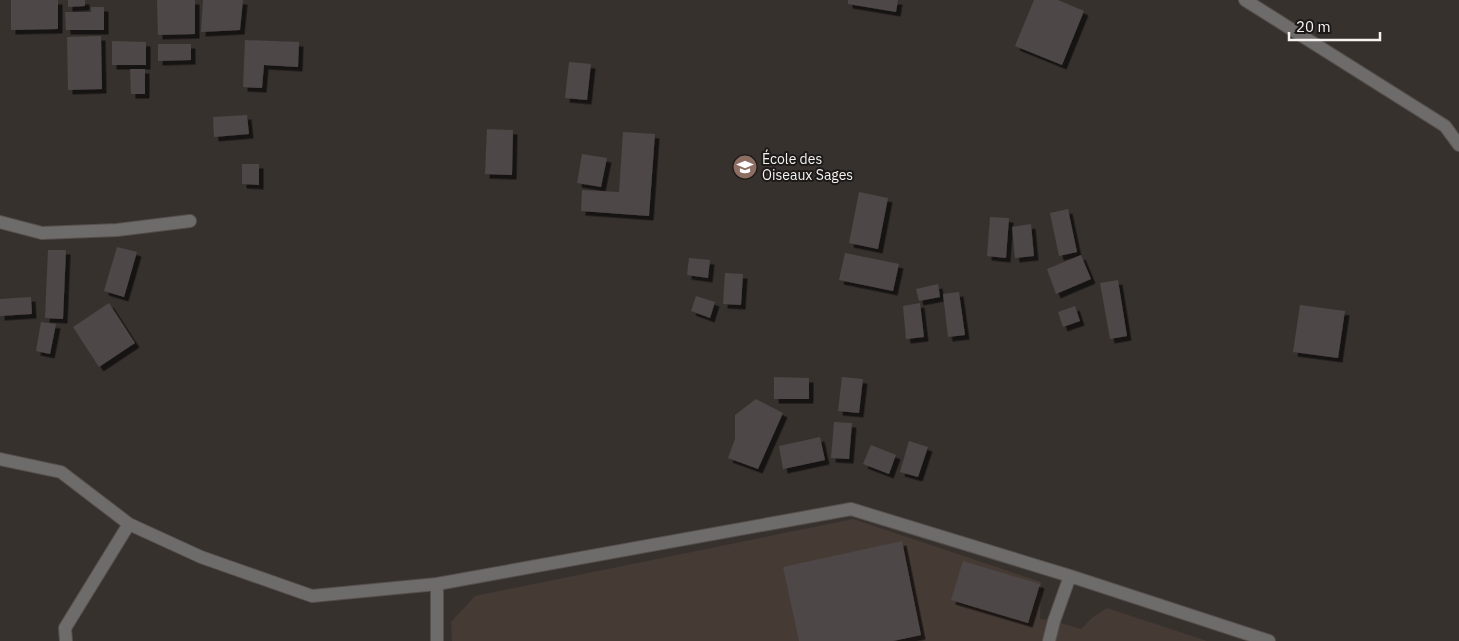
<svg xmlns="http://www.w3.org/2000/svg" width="1459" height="641" font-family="'IBM Plex Sans',sans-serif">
<defs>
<filter id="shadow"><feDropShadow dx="4.5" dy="4.5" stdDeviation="0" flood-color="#0009"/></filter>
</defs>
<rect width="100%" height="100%" fill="#37312e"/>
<path fill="#453a34" d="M 853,519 L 1041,582 L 1040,619 L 1054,621 L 1081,629 L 1093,617 L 1107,608 L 1207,641 L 452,641 L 451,622 L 475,596 Z"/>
<path fill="#4d4746" filter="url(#shadow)" d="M 11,0 L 58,0 L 58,29 L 11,30 Z
M 68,0 L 85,0 L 85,6 L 68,7 Z
M 157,0 L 195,0 L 195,34 L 158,35 Z
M 203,0 L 243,0 L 240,30 L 201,32 Z
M 848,0 L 898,0 L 896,12 L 848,4 Z
M 1034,0 L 1058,0 L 1084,11 L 1062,65 L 1015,46 Z
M 91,7 L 104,7 L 104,30 L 66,30 L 65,12 L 91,12 Z
M 101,36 L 102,89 L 68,90 L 67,37 Z
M 245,40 L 299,42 L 298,67 L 264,65 L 262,88 L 243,87 Z
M 112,41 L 146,42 L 146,65 L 112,65 Z
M 158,44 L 191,44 L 191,60 L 158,61 Z
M 569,62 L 591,64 L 587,100 L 565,98 Z
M 130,69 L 145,69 L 145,94 L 131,94 Z
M 247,115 L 249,134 L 214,137 L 213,117 Z
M 487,129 L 513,130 L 512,175 L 485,174 Z
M 623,132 L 655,134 L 649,216 L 581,211 L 582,190 L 619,192 Z
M 582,154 L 607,158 L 601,187 L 577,183 Z
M 242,164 L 259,164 L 259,185 L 242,184 Z
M 859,192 L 888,198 L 878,249 L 849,243 Z
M 1068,209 L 1077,252 L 1059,256 L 1050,213 Z
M 990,217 L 1009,218 L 1006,258 L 987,256 Z
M 1031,224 L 1034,256 L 1015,258 L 1012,227 Z
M 117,247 L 137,252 L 124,297 L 104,291 Z
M 48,250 L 66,250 L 63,319 L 45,318 Z
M 845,253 L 899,264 L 893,291 L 839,280 Z
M 1081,255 L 1091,279 L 1056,294 L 1047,269 Z
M 689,258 L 710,260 L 708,278 L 687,275 Z
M 725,273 L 743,274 L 741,305 L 723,304 Z
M 1118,280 L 1127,336 L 1110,339 L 1100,283 Z
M 938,284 L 940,297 L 919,301 L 916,289 Z
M 959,292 L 965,335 L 948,337 L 943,294 Z
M 696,296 L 715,302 L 710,318 L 691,311 Z
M 31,297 L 32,314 L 0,316 L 0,299 Z
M 109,303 L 135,343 L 99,367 L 73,327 Z
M 920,303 L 924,337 L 906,339 L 903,306 Z
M 1300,305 L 1345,311 L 1338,358 L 1293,352 Z
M 1075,306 L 1080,321 L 1063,327 L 1058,312 Z
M 41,322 L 56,324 L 50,354 L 36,351 Z
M 774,377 L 809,378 L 809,399 L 774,399 Z
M 842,377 L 863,379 L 859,413 L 838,411 Z
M 756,399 L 783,413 L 758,469 L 728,458 L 735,439 L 735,415 Z
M 834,422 L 852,423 L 849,459 L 831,458 Z
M 820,437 L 825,460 L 783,469 L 779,446 Z
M 909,441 L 928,447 L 918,477 L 900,472 Z
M 871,445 L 896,455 L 889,474 L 863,464 Z
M 902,541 L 921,635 L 893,641 L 799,641 L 783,567 Z
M 963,561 L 1040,584 L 1028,623 L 951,600 Z"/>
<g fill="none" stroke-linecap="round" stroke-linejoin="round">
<defs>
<path id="minor" d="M 1245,0 L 1445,126 L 1459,145
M 0,222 L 42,233 L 117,230 L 190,221
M 0,459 L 61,472 L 129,524 L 201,557 L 312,596 L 437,584 L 851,509 L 1070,576 L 1269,641
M 437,584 L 437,641
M 66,641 L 65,628 L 129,524
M 1049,641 L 1054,621 L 1070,576"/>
</defs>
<use href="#minor" stroke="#56504d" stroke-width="14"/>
<use href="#minor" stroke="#6e6b6b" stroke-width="12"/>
</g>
<defs>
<symbol id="school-disc" viewBox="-11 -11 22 22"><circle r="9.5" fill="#8d6e63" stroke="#1c1a18"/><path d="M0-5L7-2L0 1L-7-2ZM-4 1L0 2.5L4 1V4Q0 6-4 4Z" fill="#fff"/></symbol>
</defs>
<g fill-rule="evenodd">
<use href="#school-disc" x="731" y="153" width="28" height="28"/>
</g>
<g text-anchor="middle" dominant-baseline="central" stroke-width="4" stroke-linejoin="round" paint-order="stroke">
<g font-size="14" fill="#f6f2f0" stroke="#1c1a18" text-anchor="start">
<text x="762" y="159">École des<tspan x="762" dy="16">Oiseaux Sages</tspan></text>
</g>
</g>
<path d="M1289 32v8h91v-8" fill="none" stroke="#f6f2f0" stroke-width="2.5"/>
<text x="1296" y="32" font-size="15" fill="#f6f2f0" stroke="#1c1a18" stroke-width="4" paint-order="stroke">20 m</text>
</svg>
